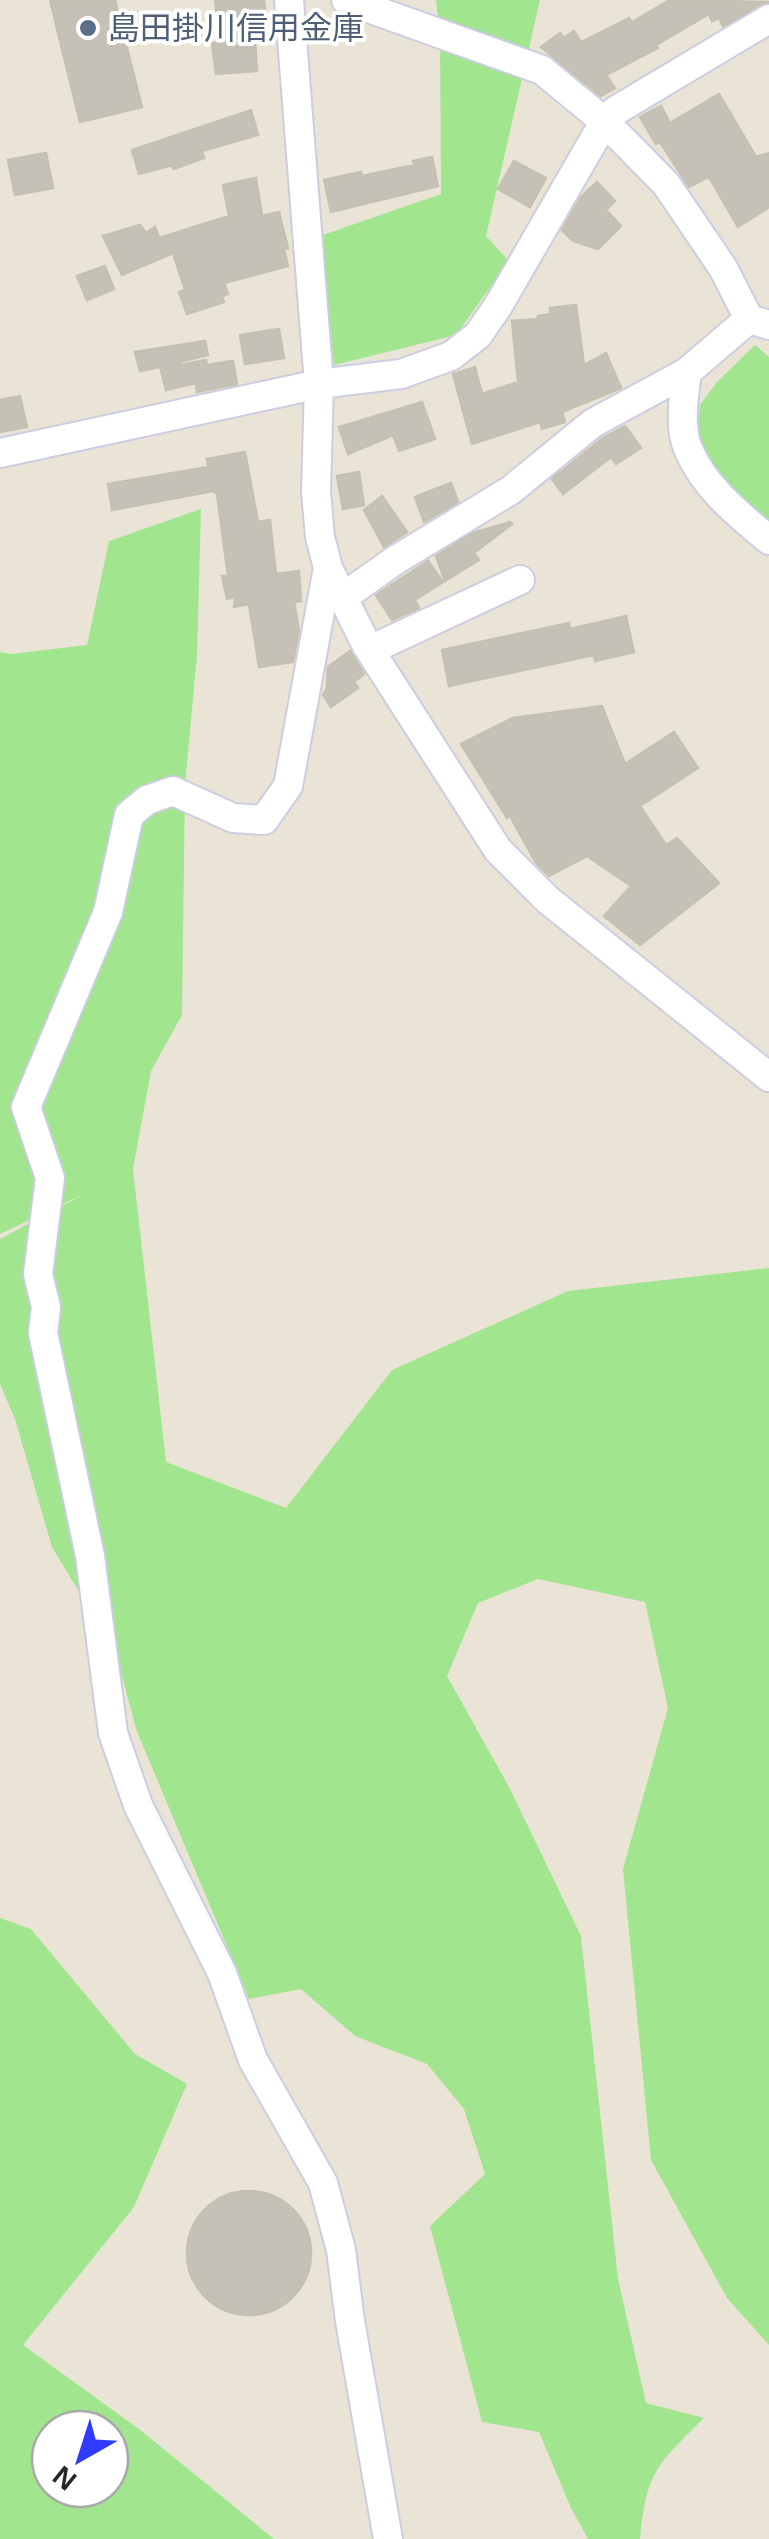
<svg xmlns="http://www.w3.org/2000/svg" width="769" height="2539" font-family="Helvetica,'Noto Sans JP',sans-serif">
<rect width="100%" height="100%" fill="#eae4d7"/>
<path fill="#a1e58f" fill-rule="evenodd" d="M 436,0 L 540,0 L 486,236 L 509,261 L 456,335 L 334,365 L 320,236 L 441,194 L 440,33 Z
M 755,345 L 769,357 L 769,521 L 724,486 L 696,440 L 700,405 L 717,382 Z
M 201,509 L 197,655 L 185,785 L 182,1015 L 151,1071 L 133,1169 L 166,1462 L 286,1508 L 392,1370 L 568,1291 L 769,1268 L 769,2345 L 727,2298 L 651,2160 L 623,1869 L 668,1708 L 645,1602 L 538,1579 L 478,1603 L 447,1676 L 509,1787 L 581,1936 L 618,2279 L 646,2403 L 704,2418 C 657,2465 647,2470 640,2539 L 588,2539 L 571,2508 L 539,2432 L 482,2422 L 430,2226 L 485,2174 L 464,2109 L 427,2064 L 355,2036 L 301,1989 L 249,1999 L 136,1729 L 116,1653 L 52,1547 L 15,1419 L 0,1384 L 0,1239 L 86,1193 L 0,1234 L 0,652 L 11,654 L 87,645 L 109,541 Z
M 0,1918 L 31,1929 L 135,2054 L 187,2084 L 134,2207 L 23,2345 L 139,2429 L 274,2539 L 0,2539 ZM 50,2429 L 110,2429 L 110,2489 L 50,2489 Z"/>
<path fill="#c5c1b7" stroke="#c5c1b1" stroke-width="2.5" d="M 50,0 L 115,0 L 142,107 L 80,122 Z
M 215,0 L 264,0 L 267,25 L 254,26 L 257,71 L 216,74 L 212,43 L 220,42 Z
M 670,0 L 769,2 L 723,26 L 719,18 L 712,21 L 709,14 L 656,45 L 658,48 L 606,75 L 615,88 L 601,96 L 541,47 L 560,33 L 564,38 L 574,31 L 581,42 L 629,18 L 632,22 Z
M 719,94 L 756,157 L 769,153 L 769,207 L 738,227 L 709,177 L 689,187 L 660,142 L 656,144 L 640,117 L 661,106 L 670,123 Z
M 251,110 L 258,135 L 202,151 L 204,158 L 174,169 L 172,165 L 139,174 L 132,150 Z
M 46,153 L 53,188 L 15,195 L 8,160 Z
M 432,157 L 438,186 L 331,212 L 324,180 L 361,172 L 362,176 L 414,165 L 413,161 Z
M 514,161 L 546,178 L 530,207 L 498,189 Z
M 256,178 L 262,216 L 279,212 L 288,248 L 284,249 L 288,266 L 224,283 L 228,294 L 222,296 L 224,302 L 187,314 L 179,292 L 185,290 L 173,253 L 122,275 L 103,236 L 140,225 L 146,233 L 155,227 L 159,238 L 229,216 L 223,185 Z
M 597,182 L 615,201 L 606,210 L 621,226 L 598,249 L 573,241 L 562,230 L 581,197 Z
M 105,266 L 114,289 L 87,300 L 77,276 Z
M 576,305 L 584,365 L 606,353 L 621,388 L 562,412 L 565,422 L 542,429 L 540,422 L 472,444 L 453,374 L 475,367 L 482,394 L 518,382 L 512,321 L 538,319 L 538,316 L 551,314 L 550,308 Z
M 279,329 L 284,358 L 245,364 L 240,335 Z
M 205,341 L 208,355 L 179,362 L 180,365 L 206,360 L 207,365 L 233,361 L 237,384 L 197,392 L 196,383 L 166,390 L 160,367 L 140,371 L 135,352 Z
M 20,396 L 27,427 L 0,432 L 0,400 Z
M 422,402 L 435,439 L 399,451 L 393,435 L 348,454 L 339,427 Z
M 625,426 L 641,448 L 616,464 L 611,457 L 563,494 L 552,479 L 603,438 Z
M 245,452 L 258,522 L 270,520 L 276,574 L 299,571 L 301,601 L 294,602 L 299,630 L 293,662 L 259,667 L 249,604 L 234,607 L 235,597 L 227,599 L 222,576 L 228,576 L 217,494 L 213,491 L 112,510 L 108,484 L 208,467 L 207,459 Z
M 359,472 L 364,505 L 343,509 L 337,476 Z
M 451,483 L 458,502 L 424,522 L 415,497 Z
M 382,496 L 407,532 L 384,547 L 364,510 Z
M 510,522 L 512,524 L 474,553 L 479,560 L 445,581 L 436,556 L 473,533 Z
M 428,561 L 443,582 L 415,600 L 419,608 L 392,620 L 376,595 Z
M 626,616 L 634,652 L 595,661 L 594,655 L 449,686 L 442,650 L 569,623 L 570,629 Z
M 350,651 L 364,674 L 354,682 L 358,688 L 331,707 L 323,695 L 327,688 L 328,667 Z
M 602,706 L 625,764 L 674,732 L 698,768 L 640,806 L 666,845 L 677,838 L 719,883 L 640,945 L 604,916 L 631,886 L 587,856 L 549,876 L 536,863 L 510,816 L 507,818 L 461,744 L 513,718 Z
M187 2253a62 62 0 1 1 124 0a62 62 0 1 1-124 0Z"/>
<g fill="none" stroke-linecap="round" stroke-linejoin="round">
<defs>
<path id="minor" d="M 289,0 L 319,384 L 316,492 L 320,537 L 328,568 L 367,646 L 498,850 L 548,900 L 769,1077
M 346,0 L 542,70 L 605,122 L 666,184 L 723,268 L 749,319 L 769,325
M 749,319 L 687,372 C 684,396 678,428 689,451 C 705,488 739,515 769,540
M 0,453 L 319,384 L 401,374 L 451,356 L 478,335 L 498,306 L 599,131 L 615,111 L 769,19
M 328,568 L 288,786 L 264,820 L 233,818 L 173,791 L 147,800 L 129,815 L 108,912 L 26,1107 L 50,1178 L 38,1274 L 46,1307 L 43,1333 L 90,1556 L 113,1733 L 138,1805 L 222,1973 L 253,2060 L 323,2183 L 341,2250 L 350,2321 L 388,2539
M 342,598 L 394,561 L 511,490 L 593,423 L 687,372
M 370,650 L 520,580"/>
</defs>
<use href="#minor" stroke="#cccde1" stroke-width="32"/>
<use href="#minor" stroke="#fff" stroke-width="28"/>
</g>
<circle fill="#5c6f8a" stroke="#fff" stroke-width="4" cx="88" cy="28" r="10"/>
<g text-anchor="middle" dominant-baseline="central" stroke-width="8" stroke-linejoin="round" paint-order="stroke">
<g font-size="32" fill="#4e5e75" stroke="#fff" text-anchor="start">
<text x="108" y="28">島田掛川信用金庫</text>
</g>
</g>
<g transform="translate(80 2459) rotate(219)"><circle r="48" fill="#ffffff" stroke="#a9a9a9" stroke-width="2.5"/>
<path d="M0-8L18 38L0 25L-18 38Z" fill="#2f3bff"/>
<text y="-15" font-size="28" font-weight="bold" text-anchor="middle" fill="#272727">N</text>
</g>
</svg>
